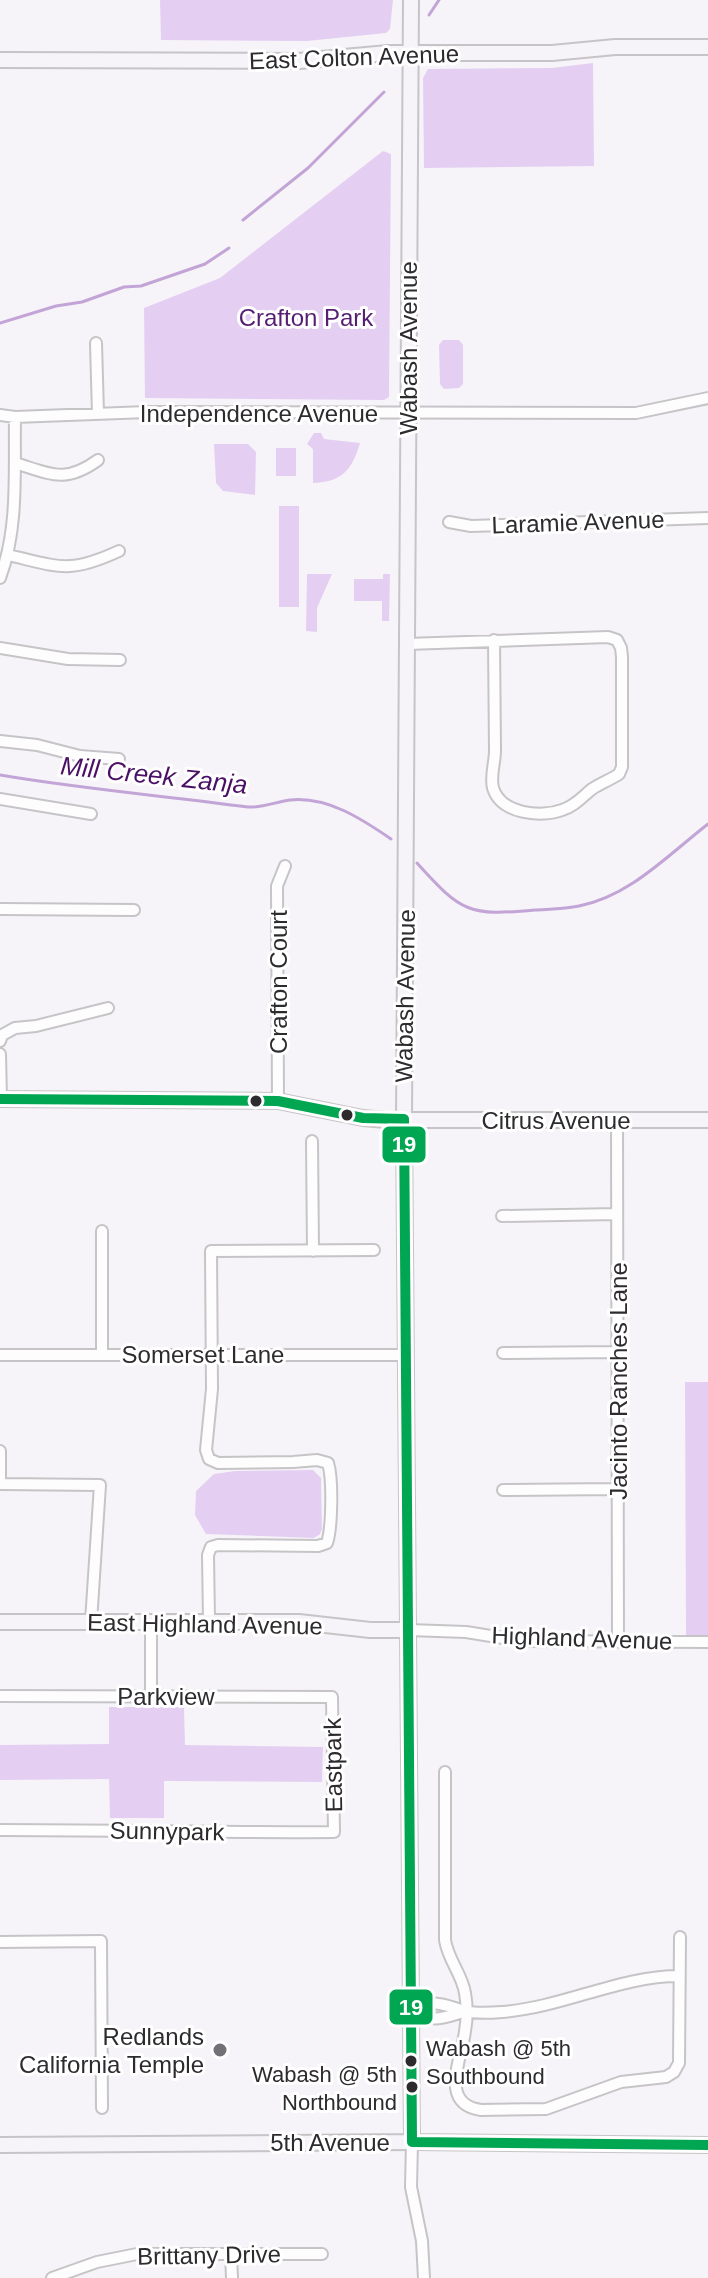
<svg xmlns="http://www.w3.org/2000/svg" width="708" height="2278" font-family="Helvetica,sans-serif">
<rect width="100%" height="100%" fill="#f6f4f8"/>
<path fill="#e4cff3" d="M 160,0 L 393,0 L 390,29 L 386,33 L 307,41 L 161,40 Z
M 593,63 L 594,166 L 424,168 L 423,78 L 428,69 L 552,68 Z
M 383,151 L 391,154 L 389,397 L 384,400 L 145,398 L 144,308 L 220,278 Z
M 443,340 L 459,340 L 463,345 L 463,384 L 459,388 L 444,389 L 440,384 L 439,345 Z
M 314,433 L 321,433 L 324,439 L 360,443 C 352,470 342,482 313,483 L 313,449 L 307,444 Z
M 214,444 L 248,444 L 256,452 L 255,495 L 223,491 L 216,483 Z
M 276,448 L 296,448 L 296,476 L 276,476 Z
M 279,506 L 299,506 L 299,607 L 279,607 Z
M 307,574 L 332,574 L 317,608 L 317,632 L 306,631 Z
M 383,574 L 390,574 L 389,621 L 382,621 L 382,601 L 354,601 L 354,579 L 383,579 Z
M 685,1382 L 708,1382 L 708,1636 L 686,1636 Z
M 313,1470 L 321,1478 L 322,1529 L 320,1534 L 314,1538 L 206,1534 L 195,1515 L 196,1491 L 214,1474 L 235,1471 Z
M 109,1707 L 184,1707 L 185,1745 L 323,1747 L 322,1782 L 164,1781 L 164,1818 L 110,1818 L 109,1779 L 0,1780 L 0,1745 L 109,1744 Z"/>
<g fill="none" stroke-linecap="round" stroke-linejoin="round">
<path stroke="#c3a4d6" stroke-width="3" d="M 429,15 L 439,0
M 243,220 L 308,168 L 384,92
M 0,323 L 56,306 L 82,302 L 124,287 L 141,286 L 205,264 L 229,248
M 0,775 C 82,789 166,796 248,807 C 263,808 275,802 290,800 C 327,796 362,819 391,839
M 417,863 C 462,913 469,916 535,910 C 550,909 565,909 579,906 C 630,896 668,855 708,824"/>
<defs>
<path id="street" d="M 96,343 L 98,414
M 0,415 L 15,417 L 147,412 L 636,413 L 708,398
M 15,463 C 51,474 65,484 98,460
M 449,522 L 471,526 L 708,518
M 8,555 C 60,567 69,574 119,551
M 0,578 C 19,527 14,471 15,417
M 407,644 L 608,637 L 617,640 L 621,648 L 622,657 L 622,767 L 619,774 C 610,780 601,783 592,789 C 582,797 575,806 562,810 C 541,818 501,814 493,788 C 490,777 495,762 495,751 C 495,714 494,677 494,640
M 0,648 L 68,659 L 120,660
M 0,741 L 37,745 L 80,756 L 119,759
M 0,799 L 91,814
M 0,909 L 134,910
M 0,1041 L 2,1035 L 15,1028 L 36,1026 L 108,1008
M 0,1054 L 1,1099
M 278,1101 L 277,886 L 285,866
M 617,1120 L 618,1641
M 312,1141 L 313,1251
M 502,1216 L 617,1214
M 503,1353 L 618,1352
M 102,1354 L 102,1231
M 0,1355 L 407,1355
M 0,1451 L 0,1484 L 100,1485 L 91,1622
M 503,1490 L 618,1489
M 209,1621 L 208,1555 L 211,1547 L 218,1545 L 318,1546 L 327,1543 C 332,1528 333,1479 328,1463 L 317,1460 L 293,1462 L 218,1463 L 209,1459 L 206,1450 L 212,1389 L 211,1251 L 374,1250
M 151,1622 L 151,1696
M 409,1630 L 466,1632 L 522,1641 L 708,1642
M 0,1696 L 332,1697 L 334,1832 C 223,1833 112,1830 0,1830
M 445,1772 L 445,1940 C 448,1960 462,1974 465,1993 C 467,2004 467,2020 465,2031 C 462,2058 438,2104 481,2110 L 546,2109 L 621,2082 L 666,2077 L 674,2072 L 679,2063 L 680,1937
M 0,1942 L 101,1941 L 102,2108
M 466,2011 C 444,2018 433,2024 412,2010 C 433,1998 444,2005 465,2011 C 477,2014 490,2013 502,2012 C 565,2007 619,1976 679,1976
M 412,2142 L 411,2187 L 422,2241 L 424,2278
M 231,2254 L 232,2278
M 52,2278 L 97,2262 L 137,2254 L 322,2254"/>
<path id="secondary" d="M 411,0 L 404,1119 L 412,2142
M 0,60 L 299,61 L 388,53 L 552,53 L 615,47 L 708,47
M 0,1099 L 278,1101 L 363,1118 L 386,1120 L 708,1120
M 0,1622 L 299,1622 L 370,1630 L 409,1630
M 0,2145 L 412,2142 L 708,2145"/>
</defs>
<use href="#street" stroke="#c6c4c7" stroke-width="14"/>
<use href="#secondary" stroke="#c6c4c7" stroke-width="18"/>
<use href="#street" stroke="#fefdfe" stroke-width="10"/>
<use href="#secondary" stroke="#f6f4f8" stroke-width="14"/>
<defs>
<path id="bus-1" d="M 0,1099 L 278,1101 L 363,1118 L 404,1119 L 412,2142 L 708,2145"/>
</defs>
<use href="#bus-1" stroke="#fff" stroke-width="16"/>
<use href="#bus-1" stroke="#00a651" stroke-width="10"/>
</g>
<g fill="#2d2b2e" stroke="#fff" stroke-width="3">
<circle cx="256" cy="1101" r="7"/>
<circle cx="347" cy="1115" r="7"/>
<circle cx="411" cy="2061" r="7"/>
<circle cx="412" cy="2087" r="7"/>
</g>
<circle fill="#737175" stroke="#fff" stroke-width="3" cx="220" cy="2050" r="8"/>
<g text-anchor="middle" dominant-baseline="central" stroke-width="6" stroke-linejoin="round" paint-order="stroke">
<g font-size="22" fill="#2d2b2e" stroke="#fff" text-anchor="start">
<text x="426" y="2048">Wabash @ 5th<tspan x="426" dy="28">Southbound</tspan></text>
<text x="397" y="2074" text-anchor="end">Wabash @ 5th<tspan x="397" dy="28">Northbound</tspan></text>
</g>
<g font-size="24" fill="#2d2b2e" stroke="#fff">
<text transform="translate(354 57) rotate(-2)">East Colton Avenue</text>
<text transform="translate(408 348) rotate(-90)">Wabash Avenue</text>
<text x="259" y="413">Independence Avenue</text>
<text transform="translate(578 522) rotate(-2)">Laramie Avenue</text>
<text transform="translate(278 982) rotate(-90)">Crafton Court</text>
<text transform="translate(405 996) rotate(-89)">Wabash Avenue</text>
<text x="556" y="1120">Citrus Avenue</text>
<text x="203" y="1354">Somerset Lane</text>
<text transform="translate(618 1381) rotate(-90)">Jacinto Ranches Lane</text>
<text transform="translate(205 1624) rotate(1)">East Highland Avenue</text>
<text transform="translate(582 1638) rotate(2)">Highland Avenue</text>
<text x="166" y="1696">Parkview</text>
<text transform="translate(333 1765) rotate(-91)">Eastpark</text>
<text transform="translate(167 1831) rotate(1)">Sunnypark</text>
<text x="330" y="2142">5th Avenue</text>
<text transform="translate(209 2255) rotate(-1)">Brittany Drive</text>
</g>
<g font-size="24" fill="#551e72" stroke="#fff">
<text x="306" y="317">Crafton Park</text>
</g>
<g font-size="24" fill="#2d2b2e" stroke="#fff" text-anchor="end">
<text x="204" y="2036">Redlands<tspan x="204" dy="28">California Temple</tspan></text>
</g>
<g font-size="26" font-style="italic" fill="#4a1066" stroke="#fff">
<text transform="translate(154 775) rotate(6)">Mill Creek Zanja</text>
</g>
</g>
<g stroke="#fff" stroke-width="3">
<rect x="381" y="1125" width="46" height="39" rx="8" fill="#00a651"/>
<rect x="388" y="1988" width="46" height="38" rx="8" fill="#00a651"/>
</g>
<g font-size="22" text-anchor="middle" font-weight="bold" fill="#fff">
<text x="404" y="1152">19</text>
<text x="411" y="2015">19</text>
</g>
</svg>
